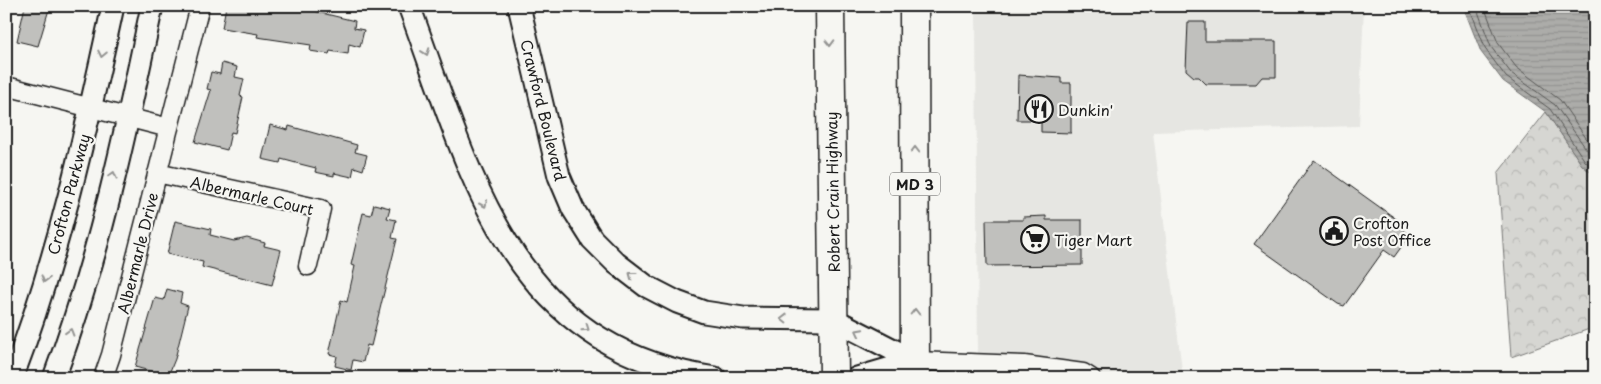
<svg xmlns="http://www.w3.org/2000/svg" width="1601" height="384" font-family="'Playpen Sans',sans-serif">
<defs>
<pattern id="forest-crowns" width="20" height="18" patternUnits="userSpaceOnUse" patternTransform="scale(1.25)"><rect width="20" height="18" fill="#d6d6d2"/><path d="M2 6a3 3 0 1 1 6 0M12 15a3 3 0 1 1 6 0" fill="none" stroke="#b7b7b4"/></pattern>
<pattern id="water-rules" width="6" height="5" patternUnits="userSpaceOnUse" patternTransform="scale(1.25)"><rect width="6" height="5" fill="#acaca9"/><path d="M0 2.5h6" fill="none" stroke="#939391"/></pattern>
</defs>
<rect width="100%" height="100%" fill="#f6f6f2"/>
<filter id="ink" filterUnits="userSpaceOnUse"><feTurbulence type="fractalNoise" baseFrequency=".02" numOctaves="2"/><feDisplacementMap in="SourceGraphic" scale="10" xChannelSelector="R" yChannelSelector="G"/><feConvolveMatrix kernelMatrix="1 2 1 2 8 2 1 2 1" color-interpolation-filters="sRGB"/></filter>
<g filter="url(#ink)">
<path fill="#e6e6e2" d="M 976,6 L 1364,6 L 1359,126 L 1153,132 L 1183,378 L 978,378 Z"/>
<path fill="url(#forest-crowns)" stroke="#797977" d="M 1546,112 L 1582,165 L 1595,176 L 1595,327 L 1511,357 L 1498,173 Z"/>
<path fill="url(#water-rules)" stroke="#727271" d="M 1463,6 L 1595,6 L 1595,176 L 1582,165 L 1546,112 L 1503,81 L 1481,52 Z"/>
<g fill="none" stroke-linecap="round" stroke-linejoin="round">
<path stroke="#565654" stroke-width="1" d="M 1469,6 L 1486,50 L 1506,77 L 1550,109 L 1585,161 L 1595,170
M 1476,6 L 1491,47 L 1511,73 L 1555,105 L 1595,161
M 1484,6 L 1498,43 L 1516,67 L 1560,100 L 1595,151"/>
</g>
<path fill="#c0c0bd" stroke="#1c1c1c" d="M 25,6 L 50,6 L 38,46 L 17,41 Z
M 226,6 L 301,8 L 355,21 L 354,28 L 364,30 L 360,47 L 349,44 L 348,54 L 330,51 L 329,54 L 310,51 L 311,45 L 257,37 L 258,34 L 222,28 Z
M 1188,22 L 1205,22 L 1205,41 L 1276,41 L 1276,77 L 1262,77 L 1256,84 L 1206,84 L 1199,77 L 1194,77 L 1186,70 Z
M 222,63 L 237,67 L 235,77 L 244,79 L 240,96 L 243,97 L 235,133 L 231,132 L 227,150 L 195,142 L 211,90 L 207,89 L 211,72 L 220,74 Z
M 1018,75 L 1061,78 L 1061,83 L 1071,83 L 1071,133 L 1041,132 L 1041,120 L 1017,120 Z
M 270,125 L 288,130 L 289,126 L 357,145 L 355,152 L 367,155 L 363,170 L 354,167 L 352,177 L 334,173 L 334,176 L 315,172 L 316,168 L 296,163 L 281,159 L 280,163 L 262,159 Z
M 1314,160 L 1399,221 L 1396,224 L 1410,235 L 1394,257 L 1384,250 L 1344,306 L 1338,304 L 1254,244 Z
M 374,204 L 390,208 L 387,218 L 396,220 L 392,238 L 397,239 L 371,346 L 367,345 L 363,362 L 353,360 L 351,370 L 335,366 L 337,356 L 329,354 L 341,300 L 347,302 L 355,266 L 351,265 L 363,213 L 371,215 Z
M 1046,216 L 1046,220 L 1082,220 L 1082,265 L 987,266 L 986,220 L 1023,220 L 1023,217 Z
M 175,221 L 211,229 L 210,235 L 234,241 L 247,238 L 265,243 L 264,246 L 281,250 L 272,285 L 202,267 L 203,262 L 167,254 Z
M 167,289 L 182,293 L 180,303 L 188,306 L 175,359 L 168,376 L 135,367 L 155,298 L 164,300 Z"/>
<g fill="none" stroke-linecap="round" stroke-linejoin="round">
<defs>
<path id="minor" d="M 6,86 L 169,128
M 157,173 L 321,209 L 308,266
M 915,361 L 1024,365 L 1083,373 L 1091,378
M 103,378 L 111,355 L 200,6"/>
<path id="tertiary" d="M 409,6 C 471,173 508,348 715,378
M 519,6 L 559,176 L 573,209 L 592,239 L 616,263 L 646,286 L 677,302 L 704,312 L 743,318 L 833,319 L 915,361
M 12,378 C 58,258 86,131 113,6
M 54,378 C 99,258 126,131 152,6
M 857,378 L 915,361"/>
<path id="trunk" d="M 830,6 L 834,378
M 914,6 L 915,378"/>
</defs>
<use href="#minor" stroke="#1c1c1c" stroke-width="21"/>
<use href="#tertiary" stroke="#1c1c1c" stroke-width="25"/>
<use href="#trunk" stroke="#1c1c1c" stroke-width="31"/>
<use href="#minor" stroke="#f6f6f2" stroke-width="18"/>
<use href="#tertiary" stroke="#f6f6f2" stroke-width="21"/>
<use href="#trunk" stroke="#f6f6f2" stroke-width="28"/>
</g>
<defs><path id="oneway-chevron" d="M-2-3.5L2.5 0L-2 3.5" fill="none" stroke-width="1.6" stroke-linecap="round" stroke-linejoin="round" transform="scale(1.25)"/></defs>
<g stroke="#949492">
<use href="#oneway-chevron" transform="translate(830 43) rotate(89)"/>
<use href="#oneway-chevron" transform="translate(426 52) rotate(70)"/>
<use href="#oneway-chevron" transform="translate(102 54) rotate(102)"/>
<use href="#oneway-chevron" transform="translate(915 150) rotate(-90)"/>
<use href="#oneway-chevron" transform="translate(113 175) rotate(-75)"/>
<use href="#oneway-chevron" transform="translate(484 204) rotate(66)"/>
<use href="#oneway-chevron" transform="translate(632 275) rotate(-143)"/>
<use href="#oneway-chevron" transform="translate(45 279) rotate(106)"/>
<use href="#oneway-chevron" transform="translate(915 312) rotate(-90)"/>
<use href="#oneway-chevron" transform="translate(784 319) rotate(-179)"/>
<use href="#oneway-chevron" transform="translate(586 328) rotate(35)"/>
<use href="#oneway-chevron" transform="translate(70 332) rotate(-73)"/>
<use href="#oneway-chevron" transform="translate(859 332) rotate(-153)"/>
</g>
</g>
<defs>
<symbol id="restaurant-ring" viewBox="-11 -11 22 22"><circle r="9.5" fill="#f6f6f2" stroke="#1c1c1c" stroke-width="1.5"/><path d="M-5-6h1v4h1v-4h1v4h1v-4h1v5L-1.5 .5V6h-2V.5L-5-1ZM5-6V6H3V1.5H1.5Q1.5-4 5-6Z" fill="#1c1c1c"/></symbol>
<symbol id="civic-ring" viewBox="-11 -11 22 22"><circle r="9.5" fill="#f6f6f2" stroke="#1c1c1c" stroke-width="1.5"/><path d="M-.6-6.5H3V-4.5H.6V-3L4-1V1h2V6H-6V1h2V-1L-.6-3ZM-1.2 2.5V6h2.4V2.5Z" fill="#1c1c1c"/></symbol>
<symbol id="supermarket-ring" viewBox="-11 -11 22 22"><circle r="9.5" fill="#f6f6f2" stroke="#1c1c1c" stroke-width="1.5"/><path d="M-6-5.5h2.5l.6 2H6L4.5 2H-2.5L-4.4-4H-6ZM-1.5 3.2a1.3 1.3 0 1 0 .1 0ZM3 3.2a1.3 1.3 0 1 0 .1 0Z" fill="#1c1c1c"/></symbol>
</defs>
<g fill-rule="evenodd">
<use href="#restaurant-ring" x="1023" y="93" width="32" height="32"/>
<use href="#civic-ring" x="1318" y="215" width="32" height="32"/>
<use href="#supermarket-ring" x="1019" y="223" width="32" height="32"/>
</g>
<g text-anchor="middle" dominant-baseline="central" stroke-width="4.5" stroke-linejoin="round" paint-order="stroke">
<rect fill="#f6f6f2" stroke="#5d5d5c" stroke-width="1" x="890" y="172.5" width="50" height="23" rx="4"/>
<g font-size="14" font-weight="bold" fill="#1c1c1c">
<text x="915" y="184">MD 3</text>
</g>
<g font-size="15" fill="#1c1c1c" stroke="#f6f6f2" text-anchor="start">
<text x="1058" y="109">Dunkin'</text>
<text x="1353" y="222">Crofton<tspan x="1353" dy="17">Post Office</tspan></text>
<text x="1054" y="239">Tiger Mart</text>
</g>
<g font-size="15" fill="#1c1c1c" stroke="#f6f6f2">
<text transform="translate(544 110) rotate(76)">Crawford Boulevard</text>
<text transform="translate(832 192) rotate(-91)">Robert Crain Highway</text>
<text transform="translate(68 194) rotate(-75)">Crofton Parkway</text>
<text transform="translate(252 195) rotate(13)">Albermarle Court</text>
<text transform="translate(137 253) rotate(-76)">Albermarle Drive</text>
</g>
</g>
<rect width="1601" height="384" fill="none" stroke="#f6f6f2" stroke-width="25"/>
<rect x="12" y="12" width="1576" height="359" fill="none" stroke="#1c1c1c" stroke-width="2" filter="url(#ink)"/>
</svg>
